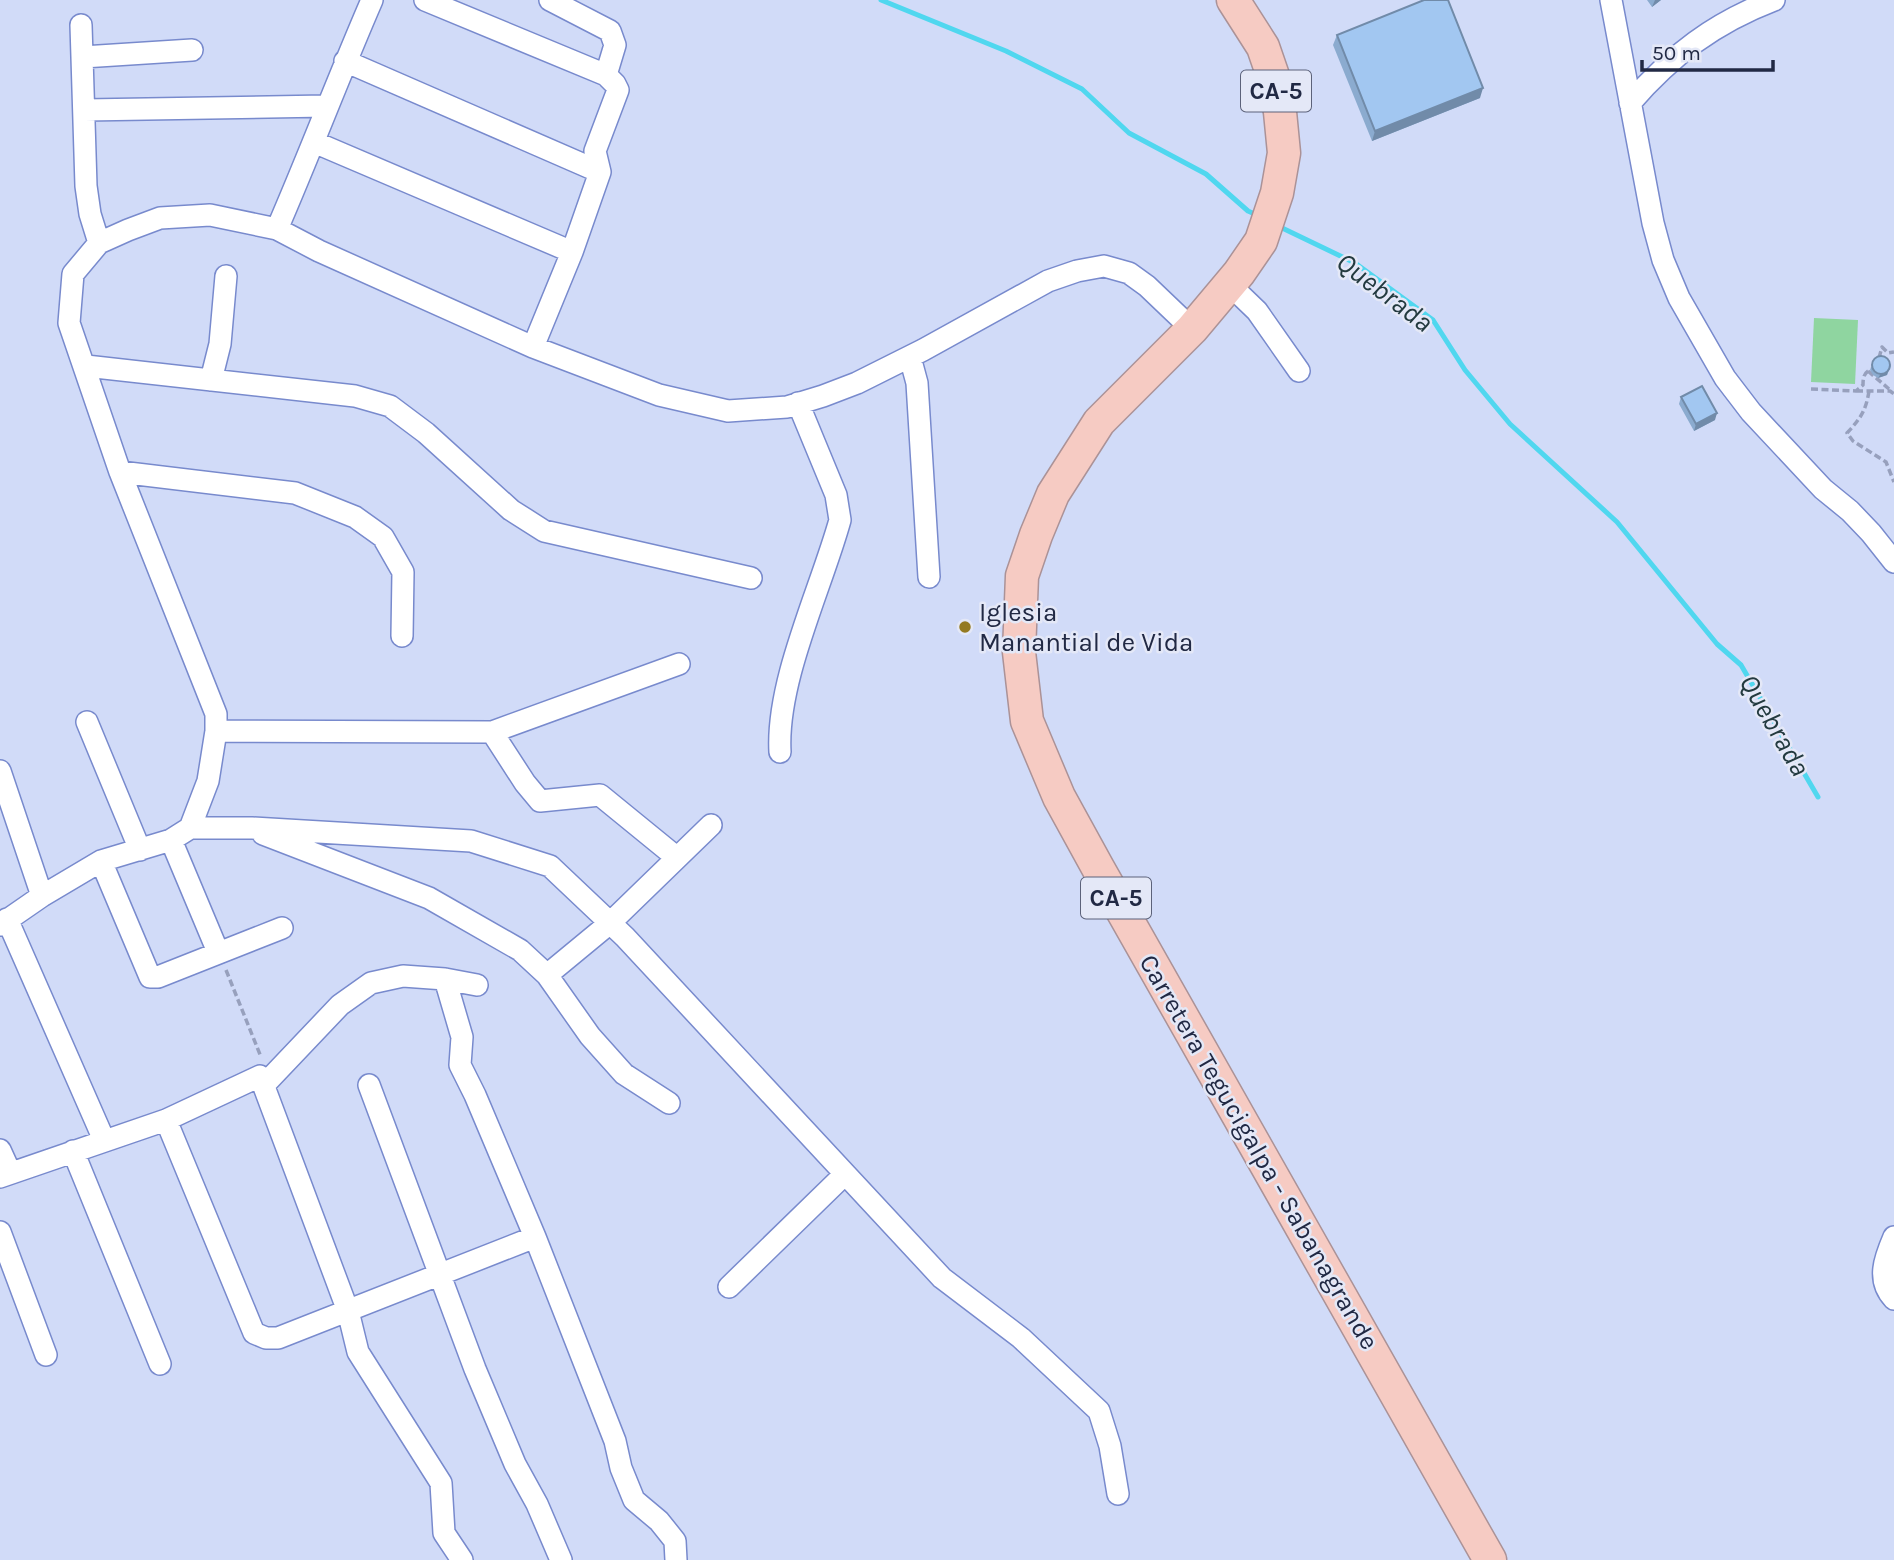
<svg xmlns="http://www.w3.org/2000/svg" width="1894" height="1560" font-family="Karla,sans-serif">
<rect width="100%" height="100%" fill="#d1dbf8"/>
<path fill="#8fd5a0" d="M 1814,318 L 1858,320 L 1855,384 L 1811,382 Z"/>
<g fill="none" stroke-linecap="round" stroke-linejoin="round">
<path stroke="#50d7ef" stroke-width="5" d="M 881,0 L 1006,51 L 1082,89 L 1129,133 L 1206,174 L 1248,211 L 1257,215
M 1278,226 L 1355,263 L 1433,320 L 1465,370 L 1510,424 L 1617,522 L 1717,644 L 1741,665 L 1818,797"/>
<defs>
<path id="minor" d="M 425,0 L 606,75 L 615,84 L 618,90 L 595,151 L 600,172 L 572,252 L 533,347
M 550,0 L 610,31 L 615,45 L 606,75
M 1611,0 L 1653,223 L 1663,260 L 1679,298 L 1725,378 L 1751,412 L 1823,489 L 1850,511 L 1871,533 L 1894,562
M 81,25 L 86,186 L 90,214 L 99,243
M 83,57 L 192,50
M 345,61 L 600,172
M 1630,103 C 1672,55 1714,23 1774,0
M 85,110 L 326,106
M 314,142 L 572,252
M 277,229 C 310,153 339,76 372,0
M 1229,284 L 1257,311 L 1299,371
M 910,357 L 917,383 L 929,577
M 86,366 L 355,396 L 390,406 L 426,433 L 511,510 L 544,531 L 751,578
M 211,380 L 220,344 L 226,276
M 120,472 L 295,493 L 355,517 L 383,537 L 403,572 L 402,636
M 87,722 L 140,850
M 216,731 L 492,732 L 679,664
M 492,732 L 525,783 L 540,801 L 600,795 L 676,857
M 780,752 C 776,681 821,589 840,520 L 836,495 L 798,403
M 0,771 L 42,896
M 190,828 L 252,828 L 471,841 L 550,866 L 625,937 L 942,1278 L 1021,1338 L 1099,1411 L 1110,1446 L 1118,1494
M 263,834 L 429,898 L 520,950 L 547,975 L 590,1036 L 624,1074 L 669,1103
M 171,840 L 218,952
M 101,861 L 150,977 L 158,977 L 282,928
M 7,919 L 104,1140
M 0,925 L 42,896 L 101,861 L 171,840 L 190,828 L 208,781 L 216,731 L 216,714 L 120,472 L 69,323 L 73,274 L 99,243 L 128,230 L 160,218 L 210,215 L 277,229 L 319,251 L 533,347 L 659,395 L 728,411 L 787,407 L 823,396 L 857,383 L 923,350 L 1048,281 L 1077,271 L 1104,266 L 1129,273 L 1147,286 L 1192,329
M 547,975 L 610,923 L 711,825
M 445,979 L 462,1037 L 460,1065 L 475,1095 L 535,1237 L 615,1441 L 621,1468 L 634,1500 L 659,1521 L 675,1541 L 676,1560
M 264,1085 L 340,1005 L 371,983 L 403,976 L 445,979 L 477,985
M 369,1085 L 475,1369 L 515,1464 L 537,1504 L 561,1560
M 166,1120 L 254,1333 L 266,1338 L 278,1338 L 535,1237
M 0,1150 L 10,1172
M 73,1151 L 160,1364
M 0,1177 L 166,1120 L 260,1076 L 348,1311 L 358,1352 L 441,1483 L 444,1533 L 462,1560
M 0,1232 L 46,1355
M 1894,1237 C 1885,1258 1876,1280 1894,1299
M 729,1287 L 844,1175"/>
<path id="highway" d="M 1233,0 L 1263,47 L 1274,79 L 1280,112 L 1284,153 L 1277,193 L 1261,241 L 1239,273 L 1192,329 L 1099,422 L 1053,494 L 1036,535 L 1022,576 L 1019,652 L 1027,721 L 1059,797 L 1098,868 L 1490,1560"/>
</defs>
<use href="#minor" stroke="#788acd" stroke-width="24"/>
<use href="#highway" stroke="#ab9297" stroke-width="35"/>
<path stroke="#97a0bd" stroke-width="3.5" stroke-dasharray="7 3.5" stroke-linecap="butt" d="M 1879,358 L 1882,347 L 1888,353 L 1894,352
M 1868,371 L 1889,389
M 1811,389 L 1856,391 L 1863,385 C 1863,377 1864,372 1872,369
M 1856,391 L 1890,391 L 1894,394
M 1869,391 C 1866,411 1860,419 1847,433 L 1853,441 L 1886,462 L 1894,482
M 226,970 L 261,1057"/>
<use href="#minor" stroke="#fff" stroke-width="21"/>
<use href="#highway" stroke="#f6cbc3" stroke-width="32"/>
</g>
<path fill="#8babcf" d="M 1647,0 L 1661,0 L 1652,7 Z
M 1337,35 L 1480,98 L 1372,141 L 1333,45 Z
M 1875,358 L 1891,366 L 1887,375 L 1878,378 L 1873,375 L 1870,370 Z
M 1681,397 L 1715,420 L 1694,431 L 1679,404 Z"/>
<path fill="#718ba9" d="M 1655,0 L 1661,0 L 1652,7 Z
M 1483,88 L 1480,98 L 1372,141 L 1375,131 Z
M 1888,371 L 1887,375 L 1878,378 L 1880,375 Z
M 1717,413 L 1715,420 L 1694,431 L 1696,424 Z"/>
<path fill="#a2c7f1" stroke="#718ba9" stroke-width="2" d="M 1424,0 L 1448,0 L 1483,88 L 1375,131 L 1337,35 Z
M1872 365a9 9 0 1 1 18 0a9 9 0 1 1-18 0Z
M 1702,386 L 1717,413 L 1696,424 L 1681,397 Z"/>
<circle fill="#947a21" stroke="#e4e8f7" stroke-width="2.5" cx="965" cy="627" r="7"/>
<g text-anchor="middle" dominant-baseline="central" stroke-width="5" stroke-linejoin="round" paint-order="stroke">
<g fill="#e4e8f7" stroke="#5c627a" stroke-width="2">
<rect x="1241" y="70.5" width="70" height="41" rx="5"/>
<rect x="1081" y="877.5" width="70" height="41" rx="5"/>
</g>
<g font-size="24" font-weight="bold" fill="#212944">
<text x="1276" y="91">CA-5</text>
<text x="1116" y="898">CA-5</text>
</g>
<g font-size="26" fill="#212944" stroke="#e4e8f7" text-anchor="start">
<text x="979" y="612">Iglesia<tspan x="979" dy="30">Manantial de Vida</tspan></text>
</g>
<g font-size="26" fill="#212944" stroke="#e4e8f7">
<text transform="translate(1259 1152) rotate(60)">Carretera Tegucigalpa - Sabanagrande</text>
</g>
<g font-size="28" font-style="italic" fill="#233a3f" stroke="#e4e8f7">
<text transform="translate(1385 292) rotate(37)">Quebrada</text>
<text transform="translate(1775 725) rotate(60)">Quebrada</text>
</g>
</g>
<path d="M1642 60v10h131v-10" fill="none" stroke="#212944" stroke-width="3.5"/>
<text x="1652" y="60" font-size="21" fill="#212944" stroke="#e4e8f7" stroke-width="5" paint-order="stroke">50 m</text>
</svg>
